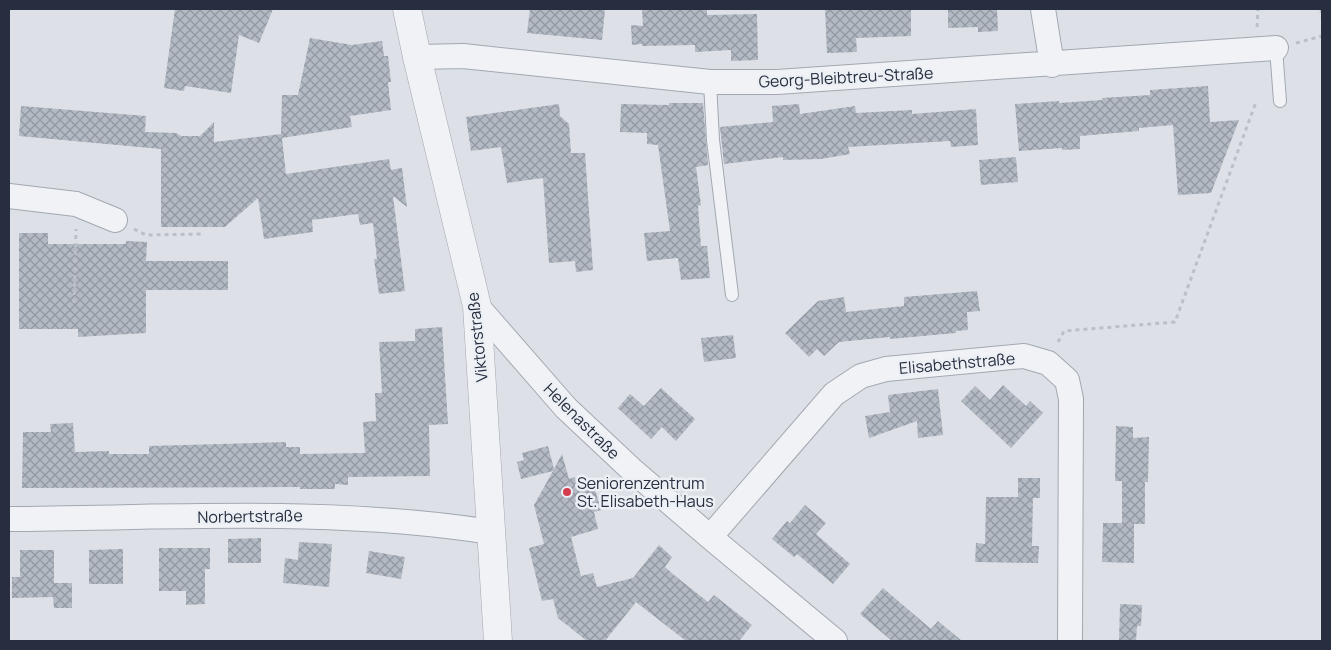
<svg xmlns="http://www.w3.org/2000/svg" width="1331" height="650" font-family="Manrope,sans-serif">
<defs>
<pattern id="building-cross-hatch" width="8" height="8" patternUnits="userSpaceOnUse" patternTransform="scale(1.25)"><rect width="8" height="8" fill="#b4bac4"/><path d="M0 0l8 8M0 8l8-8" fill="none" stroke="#9298a1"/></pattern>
</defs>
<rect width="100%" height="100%" fill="#dde1e7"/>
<path fill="url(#building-cross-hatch)" d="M 175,9 L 273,9 L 259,43 L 239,35 L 231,93 L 185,86 L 184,91 L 164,88 Z
M 530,9 L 605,9 L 602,40 L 527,33 Z
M 642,9 L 707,9 L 707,15 L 757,14 L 758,60 L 731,61 L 731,50 L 695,52 L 695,45 L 642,46 L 642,44 L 632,45 L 631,25 L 643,26 Z
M 825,9 L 911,9 L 911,36 L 856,38 L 857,52 L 827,53 Z
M 948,9 L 997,9 L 998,31 L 978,32 L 978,27 L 948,28 Z
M 310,38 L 352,45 L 382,41 L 384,56 L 388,56 L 391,82 L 388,82 L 391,110 L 350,116 L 352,127 L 282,138 L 286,174 L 389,159 L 391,170 L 402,168 L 407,207 L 393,196 L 405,291 L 379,294 L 374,259 L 377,259 L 373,223 L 360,225 L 358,214 L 312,220 L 313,232 L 264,239 L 258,198 L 225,227 L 161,227 L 161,149 L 19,136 L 21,106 L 146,116 L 145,132 L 176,133 L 181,136 L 200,136 L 214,122 L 214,142 L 281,134 L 282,95 L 298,95 Z
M 1208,86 L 1210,122 L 1239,120 L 1211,193 L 1178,195 L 1173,125 L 1139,128 L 1139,131 L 1080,136 L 1080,149 L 1062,150 L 1062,148 L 1019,151 L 1015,104 L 1059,101 L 1059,103 L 1102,100 L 1102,98 L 1150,95 L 1150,90 Z
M 669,103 L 703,103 L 708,165 L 696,167 L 701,205 L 698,206 L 701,246 L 707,246 L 710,278 L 681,280 L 678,258 L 647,261 L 644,233 L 670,231 L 658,145 L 647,144 L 647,133 L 620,132 L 621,104 L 669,105 Z
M 559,104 L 560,116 L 569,124 L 571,153 L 585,153 L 593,270 L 576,272 L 575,261 L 549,263 L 543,178 L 507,183 L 501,147 L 471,151 L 466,117 Z
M 799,104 L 800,114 L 855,106 L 856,113 L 912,110 L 912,114 L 976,109 L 978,145 L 951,147 L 950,141 L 848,147 L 850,154 L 821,159 L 783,160 L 783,157 L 724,164 L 720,127 L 773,122 L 772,106 Z
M 1016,157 L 1018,182 L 981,185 L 979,160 Z
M 19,233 L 48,233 L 48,244 L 126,244 L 126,241 L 147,242 L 146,261 L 228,261 L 228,290 L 146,290 L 146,333 L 78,337 L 78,329 L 19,329 Z
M 977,291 L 980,311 L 967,312 L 968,330 L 956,331 L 956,333 L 890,339 L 890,337 L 839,342 L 824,356 L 817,349 L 809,357 L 785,333 L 818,301 L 844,297 L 846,312 L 904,306 L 904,297 Z
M 442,327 L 448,424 L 429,425 L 430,476 L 348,477 L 348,485 L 335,484 L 335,489 L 300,489 L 300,487 L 22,488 L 23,432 L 51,432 L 50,424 L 73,423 L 75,452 L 109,451 L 109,454 L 149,454 L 149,446 L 286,442 L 286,447 L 300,447 L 300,454 L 365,453 L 363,422 L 376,421 L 375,393 L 382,393 L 379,342 L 415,341 L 415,329 Z
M 733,335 L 736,358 L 704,362 L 701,338 Z
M 1003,385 L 1026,406 L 1030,401 L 1043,413 L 1011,448 L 961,401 L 975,386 L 990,400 Z
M 661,388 L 695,419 L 676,441 L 662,427 L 651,439 L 618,408 L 630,394 L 644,406 Z
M 938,389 L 943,435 L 918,438 L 917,421 L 869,438 L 865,416 L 890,412 L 888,395 Z
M 1116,426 L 1133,427 L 1133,438 L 1149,437 L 1148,482 L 1145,482 L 1145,524 L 1134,524 L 1134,563 L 1102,562 L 1103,523 L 1122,523 L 1122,481 L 1115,481 Z
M 548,446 L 554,469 L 562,454 L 569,479 L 575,477 L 578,487 L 593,483 L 601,510 L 594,512 L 598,529 L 571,537 L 581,576 L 593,573 L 597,587 L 633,578 L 659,545 L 672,557 L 665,567 L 674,575 L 708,602 L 714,595 L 752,625 L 739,641 L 686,641 L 636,602 L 605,641 L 587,641 L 558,618 L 553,599 L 542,601 L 529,548 L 544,544 L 534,505 L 553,471 L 521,479 L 517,462 L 524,460 L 522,453 Z
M 1018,478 L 1040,478 L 1040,498 L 1033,498 L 1032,546 L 1039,546 L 1038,563 L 975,562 L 976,543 L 985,544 L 986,497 L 1018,497 Z
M 805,505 L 826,523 L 816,534 L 850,564 L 833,584 L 797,554 L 794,557 L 772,539 L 787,521 L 790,523 Z
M 261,538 L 261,563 L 228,563 L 228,539 Z
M 299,542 L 332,544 L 329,587 L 283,583 L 285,558 L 298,560 Z
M 159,548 L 210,548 L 210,569 L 205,569 L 205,604 L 186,605 L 186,591 L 159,591 Z
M 123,549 L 123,584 L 89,584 L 89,550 Z
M 20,550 L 54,550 L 54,583 L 72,583 L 72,608 L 54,608 L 53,597 L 12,598 L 12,577 L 20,577 Z
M 369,551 L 405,557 L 401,579 L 366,573 Z
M 883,588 L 931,629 L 938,621 L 962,641 L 892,641 L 860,614 Z
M 1120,604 L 1142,605 L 1141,626 L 1137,626 L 1136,641 L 1119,641 Z"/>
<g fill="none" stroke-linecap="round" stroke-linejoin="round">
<defs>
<path id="service" d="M 1276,48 L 1280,101
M 710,82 L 713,140 L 732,295"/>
<path id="minor" d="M 1043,9 L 1052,65
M 417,57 L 463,56 L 710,82 L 777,82 L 1276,48
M 9,196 L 76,204 L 115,220
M 477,306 L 566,408 L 631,469 L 710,537 L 835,641
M 9,519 C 169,518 332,507 491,532
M 710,537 L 834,394 L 861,376 L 886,369 L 1024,356 L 1048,363 L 1067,380 L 1071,399 L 1070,641"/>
<path id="tertiary" d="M 407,9 L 417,57 L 477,306 L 498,641"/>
</defs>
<use href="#service" stroke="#a2a8b1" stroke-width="14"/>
<use href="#minor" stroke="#a2a8b1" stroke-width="26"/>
<use href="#tertiary" stroke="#a2a8b1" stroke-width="29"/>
<path stroke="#bbbfc6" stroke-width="3" stroke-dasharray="4 4" stroke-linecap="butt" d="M 1321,9 L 1322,18
M 1257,27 L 1258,9
M 1296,43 L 1322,36
M 134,229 L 146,235 L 202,234
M 74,303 L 76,229
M 1058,342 L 1064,331 L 1175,322 L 1256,102"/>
<use href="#service" stroke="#f0f2f6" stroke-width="12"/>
<use href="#minor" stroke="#f0f2f6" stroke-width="24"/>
<use href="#tertiary" stroke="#f0f2f6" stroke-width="28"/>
</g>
<circle fill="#d33c4f" stroke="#ecf0f5" stroke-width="2" cx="567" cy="492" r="5"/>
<g text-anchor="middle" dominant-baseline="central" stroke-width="5" stroke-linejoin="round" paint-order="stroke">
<g font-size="16" fill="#262e3f" stroke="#ecf0f5">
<text transform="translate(846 77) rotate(-3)">Georg-Bleibtreu-Straße</text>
<text transform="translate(477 337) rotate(-96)">Viktorstraße</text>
<text transform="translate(957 363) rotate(-5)">Elisabethstraße</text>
<text transform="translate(582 421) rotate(45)">Helenastraße</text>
<text transform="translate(250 516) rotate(-1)">Norbertstraße</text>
</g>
<g font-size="16" fill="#262e3f" stroke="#ecf0f5" text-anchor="start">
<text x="577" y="483">Seniorenzentrum<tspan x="577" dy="18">St. Elisabeth-Haus</tspan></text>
</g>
</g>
<rect width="1331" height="650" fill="none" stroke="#262e3f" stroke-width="20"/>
</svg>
